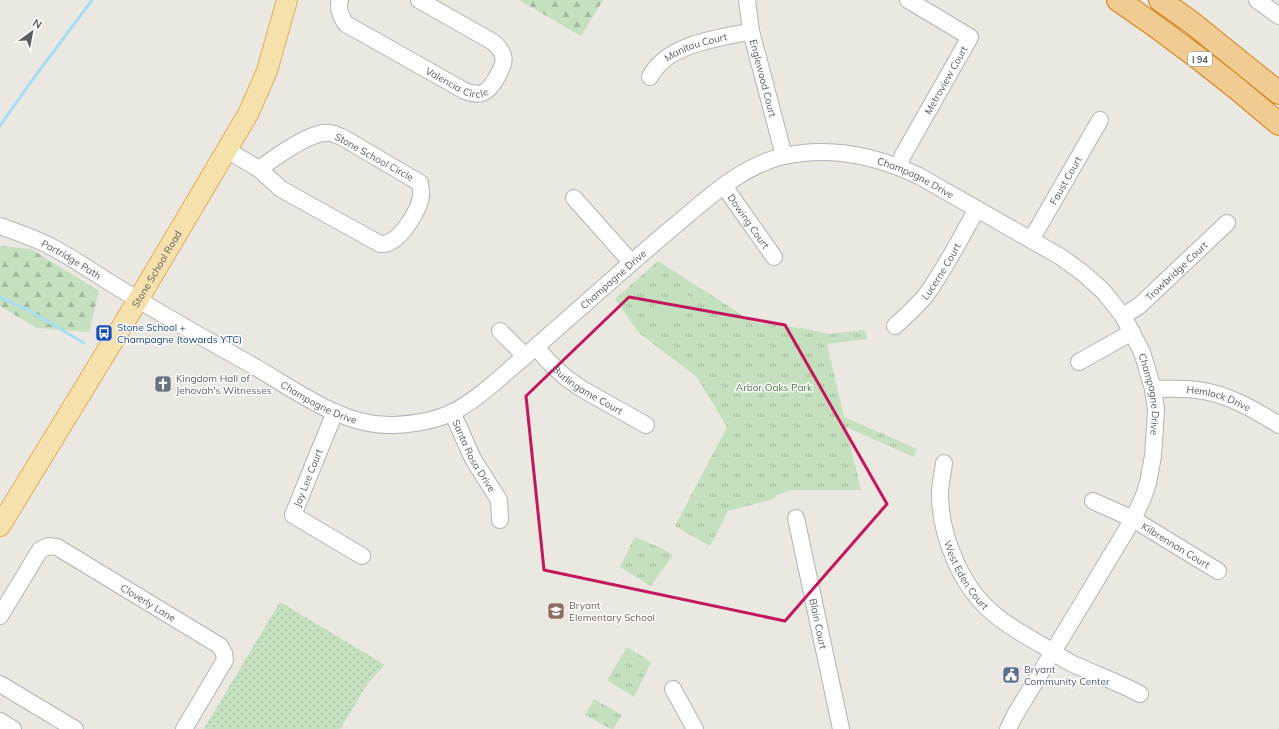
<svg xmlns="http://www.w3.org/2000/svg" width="1279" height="729" font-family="Mulish,sans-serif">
<defs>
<pattern id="grass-dots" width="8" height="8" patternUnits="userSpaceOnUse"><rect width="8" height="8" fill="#c4e0bf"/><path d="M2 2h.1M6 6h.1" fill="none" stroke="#a2b99f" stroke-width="1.8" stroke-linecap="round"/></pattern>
<pattern id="forest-firs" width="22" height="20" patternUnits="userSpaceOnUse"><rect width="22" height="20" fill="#c4e0bf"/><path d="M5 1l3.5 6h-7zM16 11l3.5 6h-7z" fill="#a2b99f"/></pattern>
<pattern id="park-tufts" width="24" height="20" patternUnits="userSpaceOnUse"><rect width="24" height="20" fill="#c4e0bf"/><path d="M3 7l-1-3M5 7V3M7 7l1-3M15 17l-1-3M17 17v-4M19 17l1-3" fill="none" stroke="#a2b99f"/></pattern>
</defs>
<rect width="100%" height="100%" fill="#ebe7e1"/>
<path fill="url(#grass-dots)" d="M 280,602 L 385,665 L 368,683 L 340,729 L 204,729 Z"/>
<path fill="url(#forest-firs)" d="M 519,0 L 603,0 L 581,36 Z
M 0,246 L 31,249 L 99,291 L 89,332 L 37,328 L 0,306 Z"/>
<path fill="url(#park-tufts)" d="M 658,261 L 753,322 L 807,329 L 828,334 L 865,330 L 867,339 L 827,344 L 844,417 L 917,449 L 914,457 L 846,427 L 861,490 L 791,490 L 777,495 L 773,499 L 728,511 L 710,546 L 675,526 L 727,427 L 697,377 L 639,333 L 615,299 Z
M 635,537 L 661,548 L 673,555 L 651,586 L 620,567 Z
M 627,647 L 651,662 L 634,697 L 607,680 Z
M 594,699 L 622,715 L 613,729 L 611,729 L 585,715 Z"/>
<path fill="#c4e0bf" d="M 683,287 L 695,305 L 663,326 L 651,308 Z"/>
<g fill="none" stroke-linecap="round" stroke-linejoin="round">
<path stroke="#a6def5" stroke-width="3" d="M 0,126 L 30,83 L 92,0
M 0,297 L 30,311 L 84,343"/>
<defs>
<g id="minor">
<path id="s1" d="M 340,0 C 337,9 341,17 346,24 L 463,90 C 481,98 488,93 497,77 C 506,61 507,54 493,42 L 419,0"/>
<path id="s2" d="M 747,0 L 751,31 L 784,156"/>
<path d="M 1257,0 L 1279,16"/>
<path id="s3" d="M 650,77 C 667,43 718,39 751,31"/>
<path d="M 227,150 L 259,169 L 281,189 L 380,244 C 383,244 387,244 390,242 C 402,237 420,209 421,196 C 422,192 420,187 420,183 L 342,137 C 338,136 333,133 330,133 C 312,130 274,158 259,169"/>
<path id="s4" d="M 899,167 L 903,155 L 970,37 L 908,0"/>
<path id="s5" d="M 724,186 L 774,257"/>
<path d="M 574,198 L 631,262"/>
<path id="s6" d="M 0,226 C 17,232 34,238 50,246 C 77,260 101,278 127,293 C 170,319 214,344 257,368 C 298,392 344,427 394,425 C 413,424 434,421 451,413 C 478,400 500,377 523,358 C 573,315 622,270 672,228 C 706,200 740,166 784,156 C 830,146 877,156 919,176 L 1061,257 L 1083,273 L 1103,291 L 1123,316 L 1142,352 L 1153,389 L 1156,410 L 1153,456 L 1148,483 L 1143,498 L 1133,519 L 1015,715 L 1008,729"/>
<path id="s7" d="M 1031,240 L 1100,120"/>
<path id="s8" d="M 1123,316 L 1139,306 L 1227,223"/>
<path id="s9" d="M 895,326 C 906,316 917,306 926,295 C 945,269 961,237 977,209"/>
<path d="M 500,331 L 525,356"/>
<path id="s10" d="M 536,347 L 548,361 L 565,377 L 582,389 L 646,425"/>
<path d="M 1079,362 L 1132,332"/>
<path id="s11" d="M 1153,389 C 1168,389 1182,388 1197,390 C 1226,393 1255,410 1279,425"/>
<path d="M 335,412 L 293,515 L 362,556"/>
<path id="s12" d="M 452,412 L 473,459 L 499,500 L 500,520"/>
<path id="s13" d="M 944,463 C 943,473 940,483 940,493 C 940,536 961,587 994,614 C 1008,626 1024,635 1040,644 C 1050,650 1060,657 1071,663 C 1094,674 1118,682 1140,694"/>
<path id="s14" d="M 1093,501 L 1133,519 L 1218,571"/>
<path id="s15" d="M 796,518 L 841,729"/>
<path id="s16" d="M 0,616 L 40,550 L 48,546 L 57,547 L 220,646 L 224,653 L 225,660 L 184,729"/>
<path d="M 0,684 L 75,729"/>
<path d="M 673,689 L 695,729"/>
<path d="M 0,721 L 13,729"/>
</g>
<g id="major">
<path id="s17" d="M 0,526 L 138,300 L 248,114 L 267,71 L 287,0"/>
</g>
<path id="highway" d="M 1118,0 C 1174,38 1227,79 1279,124
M 1160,0 L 1191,22 L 1279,93"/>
</defs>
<use href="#minor" stroke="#b1b4b7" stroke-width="18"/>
<use href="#major" stroke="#e2ad63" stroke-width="22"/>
<use href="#highway" stroke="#d58017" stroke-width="24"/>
<use href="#minor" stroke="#fff" stroke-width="16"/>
<use href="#major" stroke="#f6e0ab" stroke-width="20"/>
<use href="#highway" stroke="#f1cc92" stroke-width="22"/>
</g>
<path fill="none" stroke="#c2185b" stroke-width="3" stroke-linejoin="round" d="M 629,297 L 785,325 L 887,504 L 785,621 L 544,570 L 526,396 Z"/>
<defs>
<symbol id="bus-square" viewBox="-11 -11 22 22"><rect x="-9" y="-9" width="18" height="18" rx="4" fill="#1a4fb4" stroke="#fff"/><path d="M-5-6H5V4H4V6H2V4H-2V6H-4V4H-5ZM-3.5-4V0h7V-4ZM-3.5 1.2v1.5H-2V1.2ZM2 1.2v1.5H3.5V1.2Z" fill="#fff"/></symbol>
<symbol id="church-square" viewBox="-11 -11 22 22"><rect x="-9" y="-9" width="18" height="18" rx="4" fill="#6b7280" stroke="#fff"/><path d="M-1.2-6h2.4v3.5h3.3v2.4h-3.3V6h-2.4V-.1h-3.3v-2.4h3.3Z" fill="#fff"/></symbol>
<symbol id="school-square" viewBox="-11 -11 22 22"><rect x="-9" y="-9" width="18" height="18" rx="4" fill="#8d6e63" stroke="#fff"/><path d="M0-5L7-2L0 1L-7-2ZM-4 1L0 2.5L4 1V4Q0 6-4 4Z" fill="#fff"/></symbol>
<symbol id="civic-square" viewBox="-11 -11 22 22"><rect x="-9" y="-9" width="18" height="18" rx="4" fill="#5c6f8a" stroke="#fff"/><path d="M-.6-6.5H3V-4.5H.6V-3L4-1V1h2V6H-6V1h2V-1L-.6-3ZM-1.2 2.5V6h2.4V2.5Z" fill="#fff"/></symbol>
</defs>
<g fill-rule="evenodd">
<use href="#bus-square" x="94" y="323" width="20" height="20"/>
<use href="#church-square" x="153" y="374" width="20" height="20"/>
<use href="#school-square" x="546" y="601" width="20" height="20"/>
<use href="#civic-square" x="1001" y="665" width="20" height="20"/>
</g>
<g text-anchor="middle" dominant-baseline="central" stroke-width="3" stroke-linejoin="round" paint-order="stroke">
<rect fill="#fff" stroke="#8b8e90" stroke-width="1" x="1188" y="52" width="24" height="14" rx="3"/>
<g font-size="9" font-weight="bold" fill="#595d60">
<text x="1200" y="59">I 94</text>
</g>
<g font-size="10" fill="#595d60" stroke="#fff">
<text stroke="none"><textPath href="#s3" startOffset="57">Manitou Court</textPath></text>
<text stroke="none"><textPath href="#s1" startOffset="152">Valencia Circle</textPath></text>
<text stroke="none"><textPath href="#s2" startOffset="80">Englewood Court</textPath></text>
<text stroke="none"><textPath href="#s4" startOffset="99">Metroview Court</textPath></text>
<text transform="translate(374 157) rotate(29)">Stone School Circle</text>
<text stroke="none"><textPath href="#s6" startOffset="1063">Champagne Drive</textPath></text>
<text stroke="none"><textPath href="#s7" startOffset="69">Faust Court</textPath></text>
<text stroke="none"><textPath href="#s5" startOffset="43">Dowing Court</textPath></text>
<text stroke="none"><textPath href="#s6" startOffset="79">Partridge Path</textPath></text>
<text stroke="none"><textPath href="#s17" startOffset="301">Stone School Road</textPath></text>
<text stroke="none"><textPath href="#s9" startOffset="72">Lucerne Court</textPath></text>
<text stroke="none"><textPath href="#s8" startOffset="70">Trowbridge Court</textPath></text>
<text stroke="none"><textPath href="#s6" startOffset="714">Champagne Drive</textPath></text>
<text stroke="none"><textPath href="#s10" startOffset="68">Burlingame Court</textPath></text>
<text stroke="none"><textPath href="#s6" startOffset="1399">Champagne Drive</textPath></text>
<text stroke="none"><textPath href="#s6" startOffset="365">Champagne Drive</textPath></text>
<text stroke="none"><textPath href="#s11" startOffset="67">Hemlock Drive</textPath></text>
<text stroke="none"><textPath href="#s12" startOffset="49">Santa Rosa Drive</textPath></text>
<text transform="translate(308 478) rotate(-68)">Jay Lee Court</text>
<text stroke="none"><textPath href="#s14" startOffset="94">Kilbrennan Court</textPath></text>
<text stroke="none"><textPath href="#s13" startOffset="118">West Eden Court</textPath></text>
<text stroke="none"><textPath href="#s16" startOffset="202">Cloverly Lane</textPath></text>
<text stroke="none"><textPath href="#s15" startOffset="108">Blain Court</textPath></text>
</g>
<g font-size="10" fill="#164399" stroke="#fff" text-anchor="start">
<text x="117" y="327">Stone School +<tspan x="117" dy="12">Champagne (towards YTC)</tspan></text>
</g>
<g font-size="10" fill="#5b616d" stroke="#fff" text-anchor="start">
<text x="176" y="378">Kingdom Hall of<tspan x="176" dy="12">Jehovah's Witnesses</tspan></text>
</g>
<g font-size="10" fill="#427d3c" stroke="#fff">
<text x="774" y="387">Arbor Oaks Park</text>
</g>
<g font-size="10" fill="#785e54" stroke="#fff" text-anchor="start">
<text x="569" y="605">Bryant<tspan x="569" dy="12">Elementary School</tspan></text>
</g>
<g font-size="10" fill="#4e5e75" stroke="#fff" text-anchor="start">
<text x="1024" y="669">Bryant<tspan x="1024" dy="12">Community Center</tspan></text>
</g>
</g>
<g transform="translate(32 32) rotate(32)" stroke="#ffffff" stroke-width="3" paint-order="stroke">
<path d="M0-3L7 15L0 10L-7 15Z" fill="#595d60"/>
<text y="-6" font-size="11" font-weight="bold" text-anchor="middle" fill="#595d60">N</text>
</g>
</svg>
